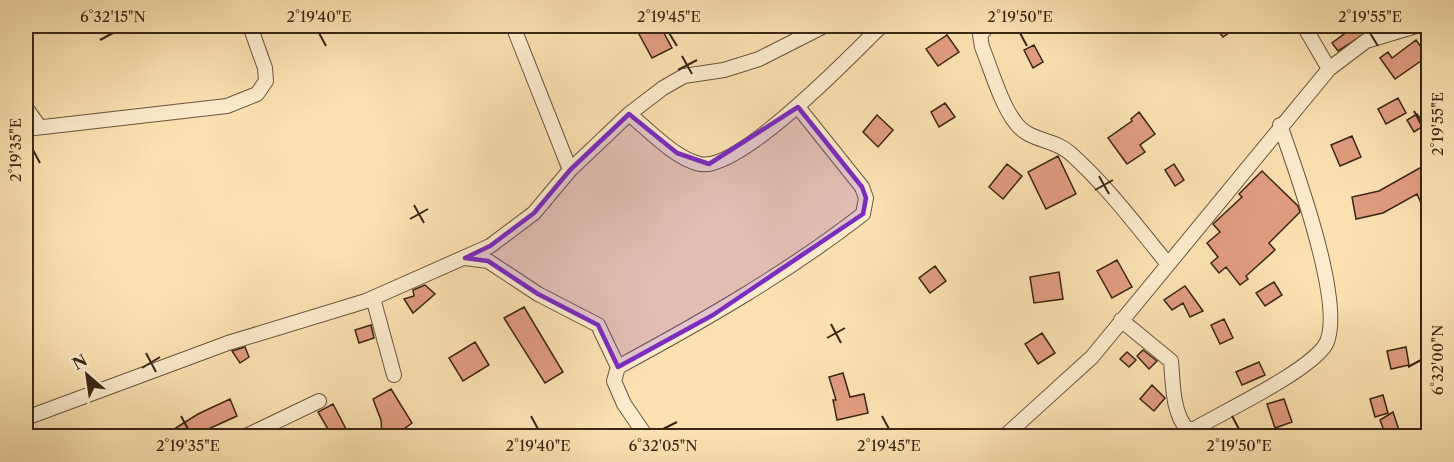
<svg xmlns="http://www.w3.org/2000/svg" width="1454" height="462" font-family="'Libre Caslon Text',serif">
<rect width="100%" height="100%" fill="#fbe1b2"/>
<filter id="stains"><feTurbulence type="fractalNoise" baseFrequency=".00333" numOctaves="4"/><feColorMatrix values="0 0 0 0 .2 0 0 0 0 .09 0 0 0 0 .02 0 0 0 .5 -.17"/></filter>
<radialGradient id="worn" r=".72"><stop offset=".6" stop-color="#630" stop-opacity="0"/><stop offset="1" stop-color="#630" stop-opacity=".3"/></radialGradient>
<path fill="#e19c80" stroke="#3a2613" stroke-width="1.5" d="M 655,26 L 660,26 L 672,48 L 652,58 L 639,34 Z
M 1214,26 L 1239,26 L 1223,37 Z
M 1355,26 L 1377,26 L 1338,51 L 1332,43 Z
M 947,35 L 959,52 L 938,66 L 926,49 Z
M 1416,40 L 1421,47 L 1424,45 L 1428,56 L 1395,79 L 1380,58 L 1388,52 L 1392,58 Z
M 1034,45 L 1043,62 L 1033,68 L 1024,50 Z
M 1398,98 L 1406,113 L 1386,124 L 1378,109 Z
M 945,103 L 955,117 L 939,127 L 931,112 Z
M 1139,112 L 1155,134 L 1140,145 L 1145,152 L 1127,164 L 1108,138 L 1132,121 L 1131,119 Z
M 1417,114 L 1425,125 L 1414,132 L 1407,120 Z
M 877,115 L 893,130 L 878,147 L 863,132 Z
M 1352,136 L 1361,157 L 1340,166 L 1331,145 Z
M 1058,156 L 1076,194 L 1046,209 L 1028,172 Z
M 1007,164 L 1022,176 L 1003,199 L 989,187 Z
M 1174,164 L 1184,180 L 1175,186 L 1165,170 Z
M 1425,165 L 1428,171 L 1428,219 L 1417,194 L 1383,213 L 1356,219 L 1352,197 L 1379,191 Z
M 1262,171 L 1298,206 L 1300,212 L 1269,243 L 1275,250 L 1246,276 L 1248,279 L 1240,285 L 1226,267 L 1219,273 L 1211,263 L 1218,257 L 1207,243 L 1220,232 L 1213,224 L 1242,197 L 1239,194 Z
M 1117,260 L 1132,287 L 1112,298 L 1097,271 Z
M 935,266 L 946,281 L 930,293 L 919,278 Z
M 1059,272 L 1063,299 L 1034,303 L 1030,277 Z
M 1274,282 L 1282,295 L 1265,306 L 1256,293 Z
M 425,285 L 435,294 L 413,313 L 404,299 L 414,296 L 413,290 Z
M 1185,286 L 1203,311 L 1190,317 L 1183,303 L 1172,310 L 1164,300 Z
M 524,307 L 563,372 L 545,383 L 504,318 Z
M 1224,319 L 1233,338 L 1220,344 L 1211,325 Z
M 371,325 L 374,338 L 359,343 L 355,330 Z
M 1042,333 L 1055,353 L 1038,364 L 1025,344 Z
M 475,342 L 489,365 L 463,381 L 449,358 Z
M 245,347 L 249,357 L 240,363 L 232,351 Z
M 1406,347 L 1409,365 L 1391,369 L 1387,351 Z
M 1143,350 L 1157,361 L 1149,369 L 1137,356 Z
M 1127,352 L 1136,360 L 1129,367 L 1120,359 Z
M 1259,362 L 1265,375 L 1242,385 L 1236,372 Z
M 843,373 L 850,397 L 864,394 L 868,413 L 837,420 L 833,400 L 836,400 L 829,377 Z
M 1152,385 L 1165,398 L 1154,411 L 1140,399 Z
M 391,389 L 412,423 L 394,436 L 382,436 L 381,420 L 373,399 Z
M 1383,395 L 1388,413 L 1375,417 L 1370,399 Z
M 230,399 L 237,416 L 193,436 L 163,436 L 198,414 Z
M 1284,399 L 1292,422 L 1275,428 L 1267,404 Z
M 333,404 L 346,429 L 332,436 L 318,412 Z
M 1393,412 L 1400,433 L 1386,436 L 1380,420 Z"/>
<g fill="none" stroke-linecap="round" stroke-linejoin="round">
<defs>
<path id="street" d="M 513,26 L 570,170
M 988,26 L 980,35 L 982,47 C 991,69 1001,104 1015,122 C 1029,142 1053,138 1070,153 C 1106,185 1136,225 1167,263
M 1304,26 L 1329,69
M 26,108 L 39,126
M 629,114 C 649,130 674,158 700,164 C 739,172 853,54 881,26
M 26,129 L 227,106 L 257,94 L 266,81 L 265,68 L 250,26
M 465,258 L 488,261 L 538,294 L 598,325 L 618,367 L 614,381 L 624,404 L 646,436
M 373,298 L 394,375
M 1121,320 L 1171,361 C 1173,382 1172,414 1188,430 L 1196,428 C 1229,409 1303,374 1324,347 C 1349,313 1294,165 1280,125
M 618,367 C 703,321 787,273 863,214 L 866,198 L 862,187 L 798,107
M 26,418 L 228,343 L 366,301 L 490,246 L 534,213 L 570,170 L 629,114 L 663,88 L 684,76 L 724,70 L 759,59 L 824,26
M 246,436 L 319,401
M 1005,436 L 1092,357 L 1329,69 L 1366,41 L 1416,26"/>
</defs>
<use href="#street" stroke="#6a553b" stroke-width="16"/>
<use href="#street" stroke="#fceccd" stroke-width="14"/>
</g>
<path fill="#7b2cbf" fill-opacity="0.2" stroke="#7b2cbf" stroke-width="4.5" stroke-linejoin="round" d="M 798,107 L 862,187 L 866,198 L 863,214 L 713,315 L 618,367 L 598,325 L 538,294 L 488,261 L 465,258 L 490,246 L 534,213 L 570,170 L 629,114 L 677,153 L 709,164 Z"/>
<path fill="none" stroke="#3a2613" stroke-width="2" d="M 319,33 L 326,46M 669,33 L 677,46M 1020,33 L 1027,46M 1370,33 L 1378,46M 100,40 L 113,33M 682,56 L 692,74M 678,70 L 697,60M 1414,111 L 1421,124M 33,150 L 40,163M 1099,176 L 1109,194M 1095,190 L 1113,180M 414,205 L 424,223M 410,219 L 428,209M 831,324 L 841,343M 827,338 L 845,328M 146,353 L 156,372M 1408,367 L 1421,360M 142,368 L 160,357M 181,416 L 188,429M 531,416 L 538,429M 882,416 L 889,429M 1232,416 L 1239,429M 663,429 L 677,422"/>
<rect width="1454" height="462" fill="none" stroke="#fbe1b2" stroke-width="66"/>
<g transform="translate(87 375) rotate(331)" stroke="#fceccd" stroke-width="4.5" paint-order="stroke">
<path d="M0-4.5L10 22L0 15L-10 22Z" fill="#3a2613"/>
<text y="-9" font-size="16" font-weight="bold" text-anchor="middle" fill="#3a2613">N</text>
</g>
<rect x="33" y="33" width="1388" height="396" fill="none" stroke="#3a2613" stroke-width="2"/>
<g font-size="15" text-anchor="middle" fill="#3a2613">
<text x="113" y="22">6°32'15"N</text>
<text x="319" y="22">2°19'40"E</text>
<text x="669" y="22">2°19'45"E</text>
<text x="1020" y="22">2°19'50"E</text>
<text x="1370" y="22">2°19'55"E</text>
<text transform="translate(1438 124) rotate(-90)" y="5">2°19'55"E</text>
<text transform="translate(16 150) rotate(-90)" y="5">2°19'35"E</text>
<text transform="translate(1438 360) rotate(-90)" y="5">6°32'00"N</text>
<text x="188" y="451">2°19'35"E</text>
<text x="538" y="451">2°19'40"E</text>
<text x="663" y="451">6°32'05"N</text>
<text x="889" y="451">2°19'45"E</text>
<text x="1239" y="451">2°19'50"E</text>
</g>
<rect width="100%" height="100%" filter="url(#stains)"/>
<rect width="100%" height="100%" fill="url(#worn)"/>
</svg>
